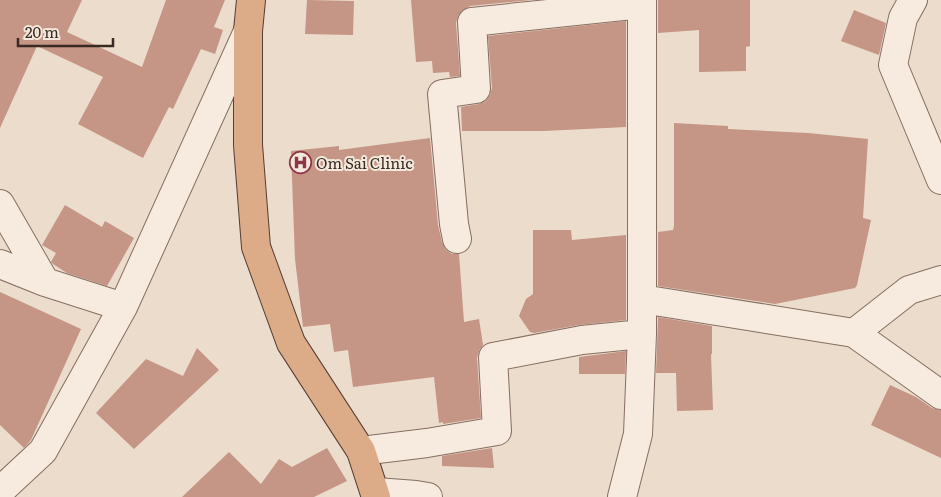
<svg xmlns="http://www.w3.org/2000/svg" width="941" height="497" font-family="Literata,serif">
<rect width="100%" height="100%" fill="#ebdccc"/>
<path fill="#c59586" d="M 0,0 L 82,0 L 67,32 L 142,67 L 166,0 L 225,0 L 214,27 L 223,30 L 215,54 L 201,49 L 173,109 L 169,107 L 143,158 L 78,124 L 103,77 L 37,46 L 0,128 Z
M 307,0 L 354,1 L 353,35 L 305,34 Z
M 411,0 L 531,0 L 470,6 L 463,10 L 458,16 L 456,23 L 460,76 L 450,77 L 449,72 L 433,73 L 432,61 L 416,62 Z
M 658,0 L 750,0 L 750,46 L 746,47 L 746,71 L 699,72 L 699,30 L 658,33 Z
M 854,10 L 886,23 L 879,55 L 841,41 Z
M 626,21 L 626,127 L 544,131 L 462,131 L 461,107 L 479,104 L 486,101 L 490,95 L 492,88 L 488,36 Z
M 674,123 L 728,126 L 728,129 L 808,133 L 868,139 L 863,218 L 871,220 L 857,285 L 855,288 L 775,304 L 658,286 L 658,232 L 673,230 L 674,226 Z
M 430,138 L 438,225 L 442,242 L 446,250 L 452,254 L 459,254 L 464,322 L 479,319 L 483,345 L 479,351 L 477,358 L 481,418 L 443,424 L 443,422 L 439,423 L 434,377 L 353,387 L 348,350 L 334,352 L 330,324 L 303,327 L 295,259 L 291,151 L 339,146 L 339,150 Z
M 65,205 L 102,227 L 105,221 L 134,238 L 107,286 L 67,273 L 53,264 L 51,262 L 56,253 L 42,245 Z
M 533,230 L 571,230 L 572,240 L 626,235 L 626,320 L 579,325 L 534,333 L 530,332 L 519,316 L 526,299 L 533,294 Z
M 0,292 L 81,329 L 31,440 L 24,448 L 0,425 Z
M 658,317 L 712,326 L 712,354 L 711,354 L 713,410 L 677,411 L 676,373 L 656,373 Z
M 197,348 L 219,370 L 134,449 L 96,413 L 146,359 L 183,376 Z
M 626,351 L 625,374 L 579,374 L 579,357 Z
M 890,385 L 916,397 L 932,408 L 941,410 L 941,458 L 871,425 Z
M 327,448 L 347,481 L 314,497 L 182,497 L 229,452 L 261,484 L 279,459 L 292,467 Z
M 492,448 L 494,468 L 442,466 L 442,456 Z"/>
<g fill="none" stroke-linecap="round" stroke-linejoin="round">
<defs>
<path id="minor" d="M 913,0 L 903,18 L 893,65 L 941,180
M 0,204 L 45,282
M 457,239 L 454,224 L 442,94 L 476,89 L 472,22 L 642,4
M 0,264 L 45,282 L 123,307
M 941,280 L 909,290 L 854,333 L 941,395
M 642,299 L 854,333
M 361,451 L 427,443 L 497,431 L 493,357 L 582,340 L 642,334
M 0,491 L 43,451 L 123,307 L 248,31
M 376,492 L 416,495 L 428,497
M 622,497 L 638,434 L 642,334 L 642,0"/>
<path id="trunk" d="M 251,0 L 248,31 L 248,145 L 256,247 L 291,343 L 361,451 L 376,497"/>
</defs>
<use href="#minor" stroke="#866e61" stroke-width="30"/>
<use href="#trunk" stroke="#553e35" stroke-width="30"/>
<use href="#minor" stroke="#f6ebde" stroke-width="28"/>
<use href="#trunk" stroke="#dcac88" stroke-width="28"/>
</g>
<defs>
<symbol id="hospital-ring" viewBox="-11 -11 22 22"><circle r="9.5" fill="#f3e8db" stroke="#8f3748" stroke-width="1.5"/><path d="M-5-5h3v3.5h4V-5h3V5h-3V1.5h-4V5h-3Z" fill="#8f3748"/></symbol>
</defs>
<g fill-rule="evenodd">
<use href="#hospital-ring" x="288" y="150" width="25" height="25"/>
</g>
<g text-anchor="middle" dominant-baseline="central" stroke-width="4" stroke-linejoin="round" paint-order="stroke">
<g font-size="15" fill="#392a23" stroke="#f3e8db" text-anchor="start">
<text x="316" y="162">Om Sai Clinic</text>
</g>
</g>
<path d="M18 38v8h95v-8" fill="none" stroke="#392a23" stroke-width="2.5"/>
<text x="25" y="38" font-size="15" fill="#392a23" stroke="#f3e8db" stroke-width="4" paint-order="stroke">20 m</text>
</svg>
